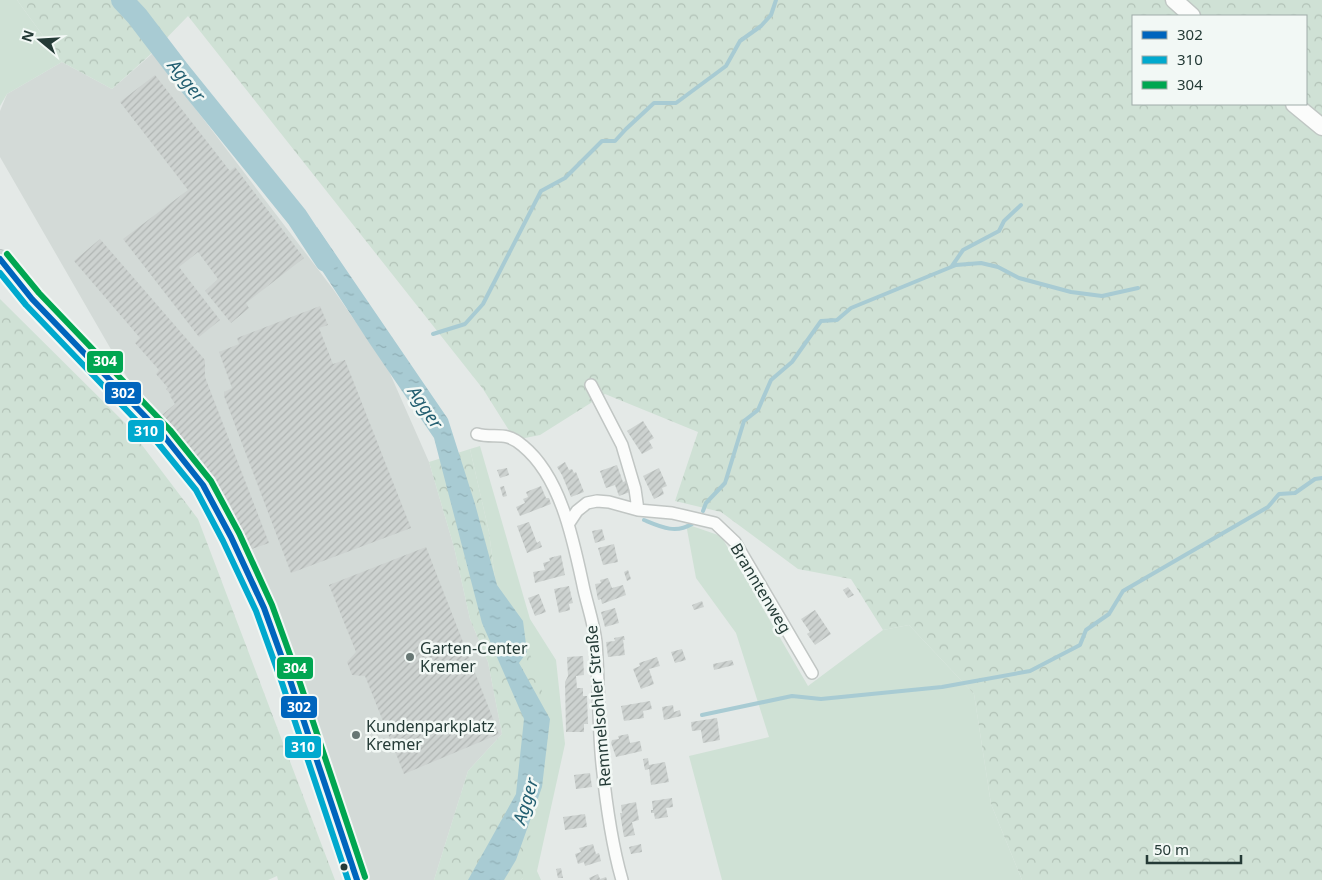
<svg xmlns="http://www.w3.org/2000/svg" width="1322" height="880" font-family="'Noto Sans',sans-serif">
<defs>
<pattern id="forest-crowns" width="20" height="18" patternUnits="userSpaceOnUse" patternTransform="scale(1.25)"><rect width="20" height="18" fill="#cfe1d5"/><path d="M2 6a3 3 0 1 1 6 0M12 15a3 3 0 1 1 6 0" fill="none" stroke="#b2c2b7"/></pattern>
<pattern id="water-ripples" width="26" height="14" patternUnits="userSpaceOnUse" patternTransform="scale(1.25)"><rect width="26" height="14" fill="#a8cbd3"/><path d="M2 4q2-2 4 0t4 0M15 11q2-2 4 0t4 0" fill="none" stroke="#90afb6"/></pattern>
<pattern id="building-hatch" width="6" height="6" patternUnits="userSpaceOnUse" patternTransform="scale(1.25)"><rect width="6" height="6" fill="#cdd2d0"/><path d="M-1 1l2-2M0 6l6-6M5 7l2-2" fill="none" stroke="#b0b5b3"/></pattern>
</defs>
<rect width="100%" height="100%" fill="#e4e9e7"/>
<path fill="#d3dad7" d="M 153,53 L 333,289 L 388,369 L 429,462 L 454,547 L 470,619 L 488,662 L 502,734 L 468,771 L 434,880 L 369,880 L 283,630 L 238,534 L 200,466 L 135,391 L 0,157 L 0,111 L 7,94 L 62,62 L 112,89 Z"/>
<path fill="#cfe1d5" d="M 0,0 L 17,0 L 62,62 L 7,94 L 0,106 Z
M 480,446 L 530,619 L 556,660 L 565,744 L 537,871 L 541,880 L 521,880 L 523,878 L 496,587 L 489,532 L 470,449 Z
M 686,524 L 721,536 L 808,686 L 883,630 L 909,625 L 974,694 L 991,804 L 1022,880 L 722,880 L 689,756 L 769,737 L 736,633 L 696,578 Z"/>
<path fill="url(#forest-crowns)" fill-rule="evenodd" d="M 17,0 L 1322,0 L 1322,880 L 1022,880 L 991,804 L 974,694 L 909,625 L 883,630 L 851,579 L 798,569 L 721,512 L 675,501 L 698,432 L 605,394 L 540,435 L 515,440 L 483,389 L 188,16 L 152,53 L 112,89 L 62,62 ZM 1133,16 L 1306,16 L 1306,104 L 1133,104 Z
M 0,299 L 126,424 L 198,519 L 335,880 L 278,880 L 277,876 L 268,880 L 0,880 Z
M 470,449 L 489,532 L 496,587 L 522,629 L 551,719 L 523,878 L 521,880 L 434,880 L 468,771 L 502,734 L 488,662 L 470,619 L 454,547 L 429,462 Z"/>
<path fill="url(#water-ripples)" d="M 317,227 L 448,419 L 475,504 L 497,585 L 523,621 L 527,652 L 519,663 L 550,719 L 542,787 L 516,860 L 504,880 L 468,880 L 516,794 L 524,719 L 482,623 L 434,438 L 370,344 L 304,243 Z"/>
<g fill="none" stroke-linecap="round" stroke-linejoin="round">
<path stroke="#a8cbd3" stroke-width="4" d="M 952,266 L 963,250 L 999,231 L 1004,221 L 1021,205
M 433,334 L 465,324 L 483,304 L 541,191 L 565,178 L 602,141 L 615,141 L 626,129 L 654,103 L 676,103 L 726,66 L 740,41 L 761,26 L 771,15 L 776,0
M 703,511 L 706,503 L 725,483 L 744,421 L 758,410 L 771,380 L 792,362 L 821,321 L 837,320 L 851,308 L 956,265 L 981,263 L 998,267 L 1019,278 L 1071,292 L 1102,296 L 1138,288
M 644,520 C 661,527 675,534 692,524
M 702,715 L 792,696 L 821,699 L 942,687 L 1030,671 L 1080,645 L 1086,630 L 1109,614 L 1123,591 L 1268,507 L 1279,494 L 1295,493 L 1315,479 L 1322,478"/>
<path stroke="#a8cbd3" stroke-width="22" d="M 122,0 L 137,16 L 179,71 L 297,217 L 326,261"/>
</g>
<path fill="url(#building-hatch)" d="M 155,75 L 230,171 L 235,167 L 304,258 L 246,303 L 249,308 L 231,323 L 205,291 L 218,279 L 198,252 L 179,267 L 220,320 L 199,337 L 123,239 L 188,190 L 120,102 Z
M 100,239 L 205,360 L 205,377 L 269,543 L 266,544 L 249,550 L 230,504 L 204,464 L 162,415 L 175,404 L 170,396 L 171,395 L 166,389 L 168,388 L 156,374 L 159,370 L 135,343 L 140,338 L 74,261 Z
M 320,306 L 328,325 L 319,328 L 333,364 L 345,360 L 411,528 L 291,573 L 224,396 L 224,392 L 232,388 L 219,352 L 239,344 L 237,338 Z
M 643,421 L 654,438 L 649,441 L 653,448 L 642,454 L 627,431 Z
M 565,462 L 569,470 L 572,469 L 574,473 L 576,472 L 584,492 L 571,497 L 562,475 L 557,467 Z
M 617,465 L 623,482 L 626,481 L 630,492 L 619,496 L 615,485 L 606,488 L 600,471 Z
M 507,468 L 509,475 L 500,478 L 497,470 Z
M 659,468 L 667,486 L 662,488 L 664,494 L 654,499 L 643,476 Z
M 504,486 L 507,496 L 503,497 L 500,487 Z
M 541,486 L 546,498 L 549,498 L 551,504 L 520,516 L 516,507 L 525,503 L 523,499 L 528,497 L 526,492 Z
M 529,522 L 537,543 L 540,541 L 542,547 L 527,553 L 517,526 Z
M 602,529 L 605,540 L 595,543 L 592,531 Z
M 614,544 L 618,562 L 603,565 L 598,548 Z
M 426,547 L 499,734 L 404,774 L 365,676 L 352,675 L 347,662 L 356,652 L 329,585 Z
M 561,555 L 565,575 L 535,583 L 533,572 L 545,570 L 543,563 L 550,561 L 549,558 Z
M 628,570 L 631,579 L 627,581 L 624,572 Z
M 608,578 L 612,588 L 623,585 L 626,595 L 602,604 L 601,599 L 598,600 L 595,584 L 601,583 L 600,580 Z
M 569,586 L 573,603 L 569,604 L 570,610 L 559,613 L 554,589 Z
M 848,587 L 854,595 L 848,598 L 843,590 Z
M 539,594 L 546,612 L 535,616 L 528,598 Z
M 702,601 L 704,607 L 694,610 L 692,605 Z
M 615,608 L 619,623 L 605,627 L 601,612 Z
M 815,610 L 831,634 L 815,645 L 807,634 L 810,632 L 801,619 Z
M 624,636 L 625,640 L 623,640 L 625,655 L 608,657 L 606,642 L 615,641 L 614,638 Z
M 682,649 L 686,660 L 675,663 L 671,652 Z
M 583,656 L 584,675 L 576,676 L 577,688 L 583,688 L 583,696 L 587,696 L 588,724 L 584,724 L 584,732 L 566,732 L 565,682 L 568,676 L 567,657 Z
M 657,657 L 660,666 L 649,669 L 654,684 L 641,689 L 633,669 L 640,666 L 639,663 Z
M 732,660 L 734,665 L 714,670 L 713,664 Z
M 650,701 L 652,709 L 643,711 L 644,718 L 624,721 L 621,706 Z
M 673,705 L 674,712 L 680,710 L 681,716 L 664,720 L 662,707 Z
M 717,718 L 720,740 L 703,743 L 701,730 L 692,731 L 691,722 Z
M 628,734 L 630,743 L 640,741 L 642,751 L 616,757 L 611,743 L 612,740 L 619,739 L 618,736 Z
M 648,758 L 649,765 L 665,762 L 669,782 L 651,785 L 649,769 L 645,770 L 643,759 Z
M 590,773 L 592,787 L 576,789 L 574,775 Z
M 672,798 L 673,807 L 666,808 L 668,817 L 655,819 L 654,813 L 651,813 L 651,810 L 653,810 L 652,801 Z
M 636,802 L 639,820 L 632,822 L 635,835 L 624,837 L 620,813 L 622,813 L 621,805 Z
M 585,814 L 587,827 L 565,830 L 563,817 Z
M 593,844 L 596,854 L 599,853 L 601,861 L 585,866 L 584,862 L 578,864 L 575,854 L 581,852 L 579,848 Z
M 641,844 L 642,852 L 631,854 L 629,847 Z
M 561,868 L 563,878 L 558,878 L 556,869 Z
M 598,874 L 600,879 L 606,877 L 607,880 L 590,880 L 589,878 Z"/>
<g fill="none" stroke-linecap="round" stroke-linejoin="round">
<defs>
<path id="street" d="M 591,385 L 622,445 L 635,489 L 638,510
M 477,434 C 495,439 505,430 523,446 C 562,478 574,544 584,590 C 588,607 594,625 596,642 C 599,683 598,724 602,764 C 606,803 611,842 622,880
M 569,523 L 577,511 L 587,503 L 597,501 L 609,502 L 638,510 L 672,513 L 715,523 L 735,542 L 812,673"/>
<path id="secondary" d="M 1174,0 L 1192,16
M 1294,104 L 1322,127"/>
<path id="primary" d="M 0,259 L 32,299 L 164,436 L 203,485 L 231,537 L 264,608 L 290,680 L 357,880"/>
</defs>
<use href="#street" stroke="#c1c6c4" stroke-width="14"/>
<use href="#secondary" stroke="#c0c7c4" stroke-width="19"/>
<use href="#primary" stroke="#bdc4c3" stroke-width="20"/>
<use href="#street" stroke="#fbfcfb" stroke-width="11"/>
<use href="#secondary" stroke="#fbfcfb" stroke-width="16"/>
<use href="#primary" stroke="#ced5d3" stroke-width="18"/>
<defs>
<path id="bus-1" d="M 0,259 L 32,299 L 164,436 L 203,485 L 231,537 L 264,608 L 290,680 L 357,880"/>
<path id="bus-2" d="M 0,273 L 26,305 L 157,442 L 196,490 L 223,541 L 256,611 L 282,683 L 348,880"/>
<path id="bus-3" d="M 7,254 L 39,293 L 170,430 L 211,481 L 239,533 L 272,605 L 298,677 L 365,877"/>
</defs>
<use href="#bus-1" stroke="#f2f8f5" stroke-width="10"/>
<use href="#bus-2" stroke="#f2f8f5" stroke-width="10"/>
<use href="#bus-3" stroke="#f2f8f5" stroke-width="10"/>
<use href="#bus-1" stroke="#0065bd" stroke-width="6"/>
<use href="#bus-2" stroke="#00a9ce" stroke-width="6"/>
<use href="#bus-3" stroke="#00a651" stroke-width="6"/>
</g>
<g fill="#677774" stroke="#f2f8f5" stroke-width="2">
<circle cx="410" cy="657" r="5"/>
<circle cx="356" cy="735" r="5"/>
</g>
<circle fill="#243a36" stroke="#f2f8f5" stroke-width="2" cx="344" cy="867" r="4.5"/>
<g text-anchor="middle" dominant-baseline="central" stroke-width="5" stroke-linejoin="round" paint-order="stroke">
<g font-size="16" fill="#243a36" stroke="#f2f8f5">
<text transform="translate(761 588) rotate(59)">Branntenweg</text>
<text transform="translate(598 706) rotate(-95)">Remmelsohler Straße</text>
</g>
<g font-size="16" fill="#243a36" stroke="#f2f8f5" text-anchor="start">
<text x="420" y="648">Garten-Center<tspan x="420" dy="18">Kremer</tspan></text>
<text x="366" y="726">Kundenparkplatz<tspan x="366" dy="18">Kremer</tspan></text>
</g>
<g font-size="18" font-style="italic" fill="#235f71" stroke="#f2f8f5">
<text transform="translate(187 80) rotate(51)">Agger</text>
<text transform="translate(426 407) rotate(56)">Agger</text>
<text transform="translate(525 801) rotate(-73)">Agger</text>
</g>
</g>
<g stroke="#f2f8f5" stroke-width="2">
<rect x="86" y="350" width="38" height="24" rx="5" fill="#00a651"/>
<rect x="104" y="381" width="38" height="24" rx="5" fill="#0065bd"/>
<rect x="127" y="419" width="38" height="24" rx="5" fill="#00a9ce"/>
<rect x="276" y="656" width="38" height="24" rx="5" fill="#00a651"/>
<rect x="280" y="695" width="38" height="24" rx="5" fill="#0065bd"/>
<rect x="284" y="735" width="38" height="24" rx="5" fill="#00a9ce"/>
</g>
<g font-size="14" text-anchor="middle" font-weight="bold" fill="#fff">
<text x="105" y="366">304</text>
<text x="123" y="398">302</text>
<text x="146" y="436">310</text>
<text x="295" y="673">304</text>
<text x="299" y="712">302</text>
<text x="303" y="752">310</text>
</g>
<rect x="1132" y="15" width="175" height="90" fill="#f2f8f5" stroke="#a0aca9"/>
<rect x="1142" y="31" width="25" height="8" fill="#0065bd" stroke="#a0aca9"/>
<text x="1177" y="40" font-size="15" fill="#243a36">302</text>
<rect x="1142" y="56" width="25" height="8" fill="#00a9ce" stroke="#a0aca9"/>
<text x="1177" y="65" font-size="15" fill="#243a36">310</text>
<rect x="1142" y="81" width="25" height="8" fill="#00a651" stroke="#a0aca9"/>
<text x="1177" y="90" font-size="15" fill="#243a36">304</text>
<g transform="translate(40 40) rotate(288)" stroke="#f2f8f5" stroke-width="4" paint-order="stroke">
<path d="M0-4L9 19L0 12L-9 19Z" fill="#243a36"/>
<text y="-8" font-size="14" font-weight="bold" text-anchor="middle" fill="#243a36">N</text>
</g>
<path d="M1147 855v8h94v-8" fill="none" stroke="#243a36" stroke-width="2.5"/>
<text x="1154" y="855" font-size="15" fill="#243a36" stroke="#f2f8f5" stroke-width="4" paint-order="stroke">50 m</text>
</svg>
